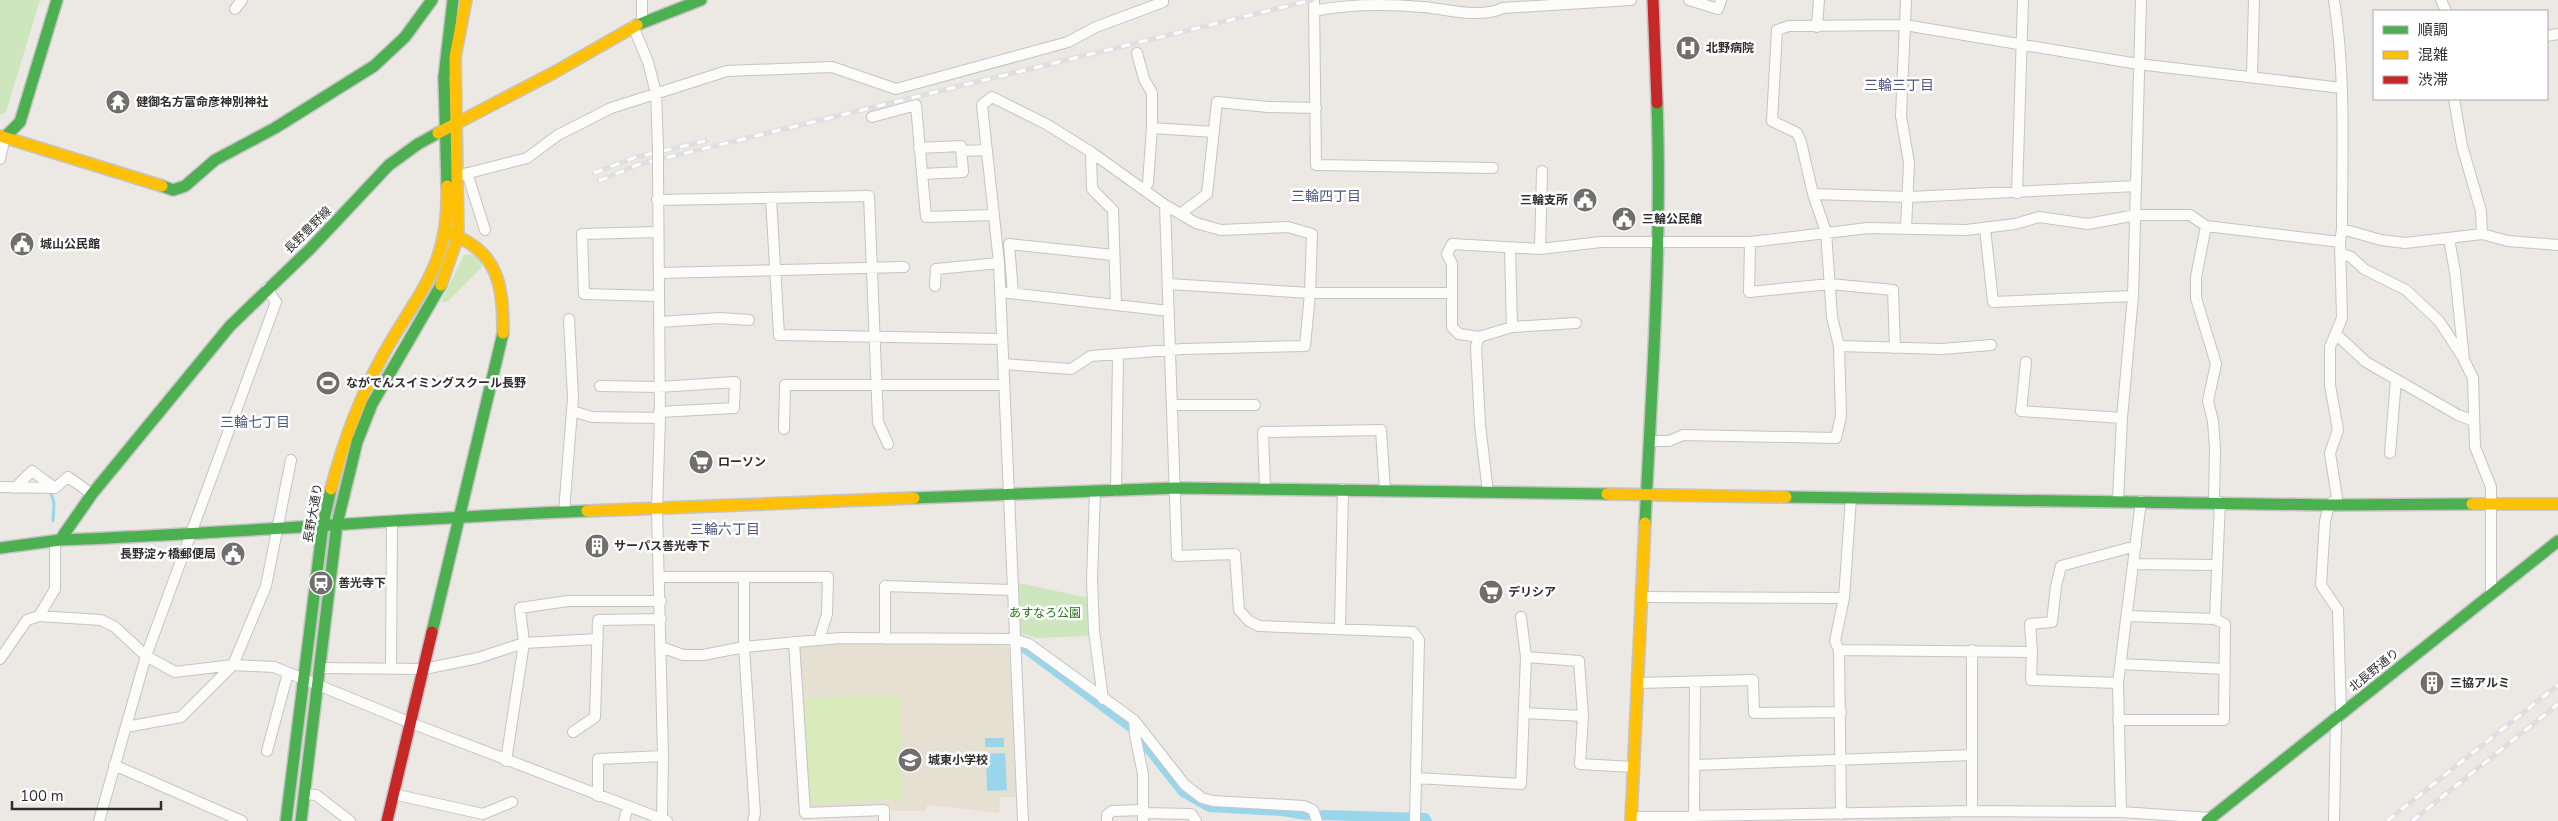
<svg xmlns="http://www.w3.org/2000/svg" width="2558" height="821" font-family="'Nunito Sans','Noto Sans JP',sans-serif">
<rect width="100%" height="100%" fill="#ece8e4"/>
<path fill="#e6e0d3" d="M 844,642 L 1004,643 L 1009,648 L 1017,797 L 1000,797 L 999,813 L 927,805 L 926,811 L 890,811 L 890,806 L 809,809 L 799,646 Z
M 1951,816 L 1951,821 L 1709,819 L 1849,818 Z"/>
<path fill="#cee6be" d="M 0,0 L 40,0 L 6,112 L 0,115 Z
M 471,254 L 483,261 L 481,268 L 447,302 L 441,302 L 462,259 L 464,255 Z
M 1018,583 L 1089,598 L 1090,636 L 1035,638 L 1021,633 Z"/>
<path fill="#d9eabb" d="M 900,695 L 902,799 L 807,804 L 805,698 Z"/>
<path fill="#99d6ec" d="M 985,738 L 1004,738 L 1004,747 L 985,747 Z
M 1005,753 L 1007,790 L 987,791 L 986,754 Z"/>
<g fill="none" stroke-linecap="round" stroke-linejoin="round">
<path stroke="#99d6ec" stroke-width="3" d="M 48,492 L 51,493 L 54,503 L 53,521"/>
<path stroke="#99d6ec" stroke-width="10" d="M 1022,646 L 1132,728 L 1183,792 L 1209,807 L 1282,811 L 1307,815
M 1323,815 L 1425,818 L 1427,821"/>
<defs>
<path id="street" d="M 642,0 L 642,22
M 1314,0 L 1316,165 L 1493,168
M 1689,0 L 1718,9 L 1721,0
M 1906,0 L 1901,116 L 1909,163 L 1906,228
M 2334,0 C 2346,75 2342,153 2342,229 L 2340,242 L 2342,318 L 2330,347 L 2330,385 L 2338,430 L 2330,453 L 2337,498 L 2329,505 L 2325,521 L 2321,585 L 2338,610 L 2341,714
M 2441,0 L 2446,11
M 235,9 L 242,0
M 1314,11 C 1349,4 1387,4 1423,7 C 1448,9 1479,19 1503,8 L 1631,0
M 633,26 L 648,62 L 656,93 L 658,148
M 1817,27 L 1819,0
M 2547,36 L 2558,34
M 1137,53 L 1144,79 L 1152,93 L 1152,128 L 1148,183 L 1144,190
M 2252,76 L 2254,0
M 2454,99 L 2462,146 L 2481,211 L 2482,234
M 872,117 L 916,105 L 926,217 L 994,215
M 1152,128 L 1214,132
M 919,148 L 961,146 L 963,172 L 922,174
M 961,151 L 987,150
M 1091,152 L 1092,189 L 1113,210 L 1116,304
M 0,159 L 5,137
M 658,170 L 660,418 L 657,509 L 663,756 L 662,819
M 467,173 L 485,230
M 457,176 L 527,158 L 558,135 L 611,108 L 727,71 L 832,67 L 896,89 L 1068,42 L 1096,27 L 1163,2 L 1163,0
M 2017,193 L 2023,0
M 1813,194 L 1909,197 L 2136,186
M 771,198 L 779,335 L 1002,339
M 657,200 L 869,196 L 878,422 L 888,444
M 1165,205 L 1177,556 L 1235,554 L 1239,610 L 1249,621 L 1259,626 L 1413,632 L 1419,640 L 1415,821
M 1180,214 L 1207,194 L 1217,102 L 1268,107 L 1316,108
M 2206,226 L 2196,277 L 2196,298 L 2216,364 L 2208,401 L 2213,421 L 2215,449 L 2214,501
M 1985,228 L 1993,302 L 2133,296
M 2342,229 L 2381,240 L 2405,243 L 2482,234 L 2508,241 L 2558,245
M 658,232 L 582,234 L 584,294 L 658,296
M 2449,239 L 2455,272 L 2464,360 L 2473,378 L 2475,447 L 2491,487 L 2491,594
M 1750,242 L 1749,292 L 1830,284 L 1893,290 L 1895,348
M 1510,248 L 1512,327
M 1540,249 L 1542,171
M 2340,253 L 2351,257 L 2364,269 L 2406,290 L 2439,321 L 2464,359
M 659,273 L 904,267
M 1169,284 L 1310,293 L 1452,293
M 935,286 L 936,269 L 999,263
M 1000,292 L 1169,311
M 1013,293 L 1009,244 L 1113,255
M 659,322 L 720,318 L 749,320
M 2336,334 L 2366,362 L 2458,415 L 2474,421
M 1479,337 L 1459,334 L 1452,327 L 1452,264 L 1447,254 L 1452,244 L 1540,249 L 1601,242 L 1750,242 L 1868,228 L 1966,230 L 2015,224 L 2039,217 L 2088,224 L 2136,215 L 2190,215 L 2206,226 L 2340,242
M 1839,346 L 1942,349 L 1991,345
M 2026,362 L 2021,411 L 2122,418
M 1004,364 L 1071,369 L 1091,356 L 1183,349 L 1305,346 L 1310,293 L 1312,234 L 1288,227 L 1221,230 L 1196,223 L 1165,205 L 1091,152 L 1046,124 L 992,97 L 982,105 L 999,263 L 1023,821
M 600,386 L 659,387 L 735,382 L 734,408 L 659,412
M 1173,405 L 1255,405
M 572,411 L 592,417 L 660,418
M 784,429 L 785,385 L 1004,385
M 1649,441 L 1669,441 L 1683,435 L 1836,438 L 1841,416 L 1839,346 L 1832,317 L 1826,232 L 1813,194 L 1801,142 L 1797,133 L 1772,121 L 1777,30 L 1789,26 L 1905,25 L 2138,64 L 2342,88
M 2390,453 L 2396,380
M 1,487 L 55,488 L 68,477 L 92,494
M 15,488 L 32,471 L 55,488
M 1265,488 L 1263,432 L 1381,430 L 1385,490
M 1095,491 L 1092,580 L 1094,631 L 1103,699
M 1116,491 L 1118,355
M 1488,492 L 1480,425 L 1476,347 L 1479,337 L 1512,327 L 1576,323
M 2118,500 L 2122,418 L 2133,296 L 2141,0
M 564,512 L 573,398 L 569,319
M 2134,564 L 2216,565
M 659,577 L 828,577 L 827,614 L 819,640
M 744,577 L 744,647 L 755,814 L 753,821
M 1643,597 L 1844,598
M 39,616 L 55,589 L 55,541
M 2127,616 L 2215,619 L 2220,502
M 1340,627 L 1343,489
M 885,639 L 885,586 L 1012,590
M 794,642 L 805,813 L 884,810 L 884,821
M 661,647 L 683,655 L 703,655 L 744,647 L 840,638 L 1014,639 L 1029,644 L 1134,720 L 1185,785 L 1202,798 L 1213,801 L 1304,806 L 1313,810 L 1317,821
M 1839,650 L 2032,652
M 1972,650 L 1972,811
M 1526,657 L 1579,661 L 1583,716 L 1580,764 L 1633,767
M 0,659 L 27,620 L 39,616 L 101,620 L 115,627 L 146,656 L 175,672 L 233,665 L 274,667 L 411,723 L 667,821
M 2121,664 L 2225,669
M 320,668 L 424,669 L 478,658 L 524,643 L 598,639
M 391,669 L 392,522
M 1639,683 L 1753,680 L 1754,713 L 1841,712
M 2118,683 L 2031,680 L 2032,652 L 2030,624 L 2052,622 L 2056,586 L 2061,566 L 2136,546
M 1524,713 L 1583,716
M 1134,720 L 1135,735 L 1143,774 L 1143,821
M 2118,720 L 2224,720 L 2225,624 L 2215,619
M 126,727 L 181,717 L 233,665 L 266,586 L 291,460
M 573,732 L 595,717 L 598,620 L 661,619
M 267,751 L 288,673
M 506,761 L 524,643 L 520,608 L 568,601 L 661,601
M 114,765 L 242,821
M 1695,765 L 1972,755
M 1416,778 L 1521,784 L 1526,657 L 1521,617
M 305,794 L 316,795 L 350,821
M 393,794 L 483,814 L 512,802
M 598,796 L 598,759 L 663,756
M 2121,812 L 2118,683 L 2141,501
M 1144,813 L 1191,814 L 1196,821
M 1841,814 L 1839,650 L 1835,641 L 1844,598 L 1851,498
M 1694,816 L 1695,682
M 1631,817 L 1972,811 L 2121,812 L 2211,818
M 99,821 L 146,656 L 276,302 L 267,288
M 624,821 L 628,806
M 1107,821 L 1107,815 L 1112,811 L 1144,810
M 2334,821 L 2336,719"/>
<path id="fast" d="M 637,25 L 701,0
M 5,137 L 20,122 L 57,0
M 162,186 L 173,190 L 185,186 L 215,160 L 275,128 L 374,66 L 405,37 L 432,0
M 447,186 L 444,77 L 453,0
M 1786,497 L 2329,505 L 2472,504
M 914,498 L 1176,488 L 1607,494
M 1645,523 C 1652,383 1662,243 1657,103
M 60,540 C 236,533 411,518 587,511
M 0,548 L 60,540 L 92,494 L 230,326 L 310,249 L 389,165 L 418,144 L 438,133
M 432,632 L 503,333
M 286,821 L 323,524 L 331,489
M 301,821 L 337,524 L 357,442 L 372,404 L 441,285
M 2207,821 L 2558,541"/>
<path id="slow" d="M 438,133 L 555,72 L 637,25
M 0,136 L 162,186
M 451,234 C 499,252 503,286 503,333
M 441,285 L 458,236 L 455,57 L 466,0
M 331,489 C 343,443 359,399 382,357 C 418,291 450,268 447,186
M 1607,494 L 1786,497
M 2472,504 L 2558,504
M 587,511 L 914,498
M 1631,821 L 1645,523"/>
<path id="jam" d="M 1653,0 L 1657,103
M 387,821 L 432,632"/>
</defs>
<use href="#street" stroke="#c5c4c5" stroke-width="12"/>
<use href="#fast" stroke="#c5c4c5" stroke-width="14"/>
<use href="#slow" stroke="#c5c4c5" stroke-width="14"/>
<use href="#jam" stroke="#c5c4c5" stroke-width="14"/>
<use href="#street" stroke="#fcfcfb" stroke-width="10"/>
<use href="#fast" stroke="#4caf50" stroke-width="11"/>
<use href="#slow" stroke="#ffc107" stroke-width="11"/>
<use href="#jam" stroke="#c62828" stroke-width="11"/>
<defs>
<path id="rail" d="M 594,173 L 633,158 L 705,141
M 599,181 L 637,165 L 1312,0
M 2387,821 L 2558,685
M 2412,821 L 2558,704"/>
</defs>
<use href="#rail" stroke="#dfdfe1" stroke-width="5"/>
<use href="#rail" stroke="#fff" stroke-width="3" stroke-dasharray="9" stroke-linecap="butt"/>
<defs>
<path id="street-bridge" d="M 658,148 L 658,170"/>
</defs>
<use href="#street-bridge" stroke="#c5c4c5" stroke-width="12" stroke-linecap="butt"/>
<use href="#street-bridge" stroke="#fcfcfb" stroke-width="10"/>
</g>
<defs>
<symbol id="hospital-disc" viewBox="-11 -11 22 22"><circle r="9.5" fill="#706f6e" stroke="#fff"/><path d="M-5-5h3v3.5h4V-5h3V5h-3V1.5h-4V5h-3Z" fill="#fff"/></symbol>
<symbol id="temple-disc" viewBox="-11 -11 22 22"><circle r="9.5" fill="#706f6e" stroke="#fff"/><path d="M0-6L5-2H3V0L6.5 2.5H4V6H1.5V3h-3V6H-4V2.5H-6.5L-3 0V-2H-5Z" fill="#fff"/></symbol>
<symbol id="civic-disc" viewBox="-11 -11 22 22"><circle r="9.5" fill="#706f6e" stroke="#fff"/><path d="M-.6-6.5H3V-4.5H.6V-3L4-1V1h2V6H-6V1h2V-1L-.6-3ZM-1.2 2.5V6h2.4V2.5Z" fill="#fff"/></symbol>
<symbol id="stadium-disc" viewBox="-11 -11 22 22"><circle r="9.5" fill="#706f6e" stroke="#fff"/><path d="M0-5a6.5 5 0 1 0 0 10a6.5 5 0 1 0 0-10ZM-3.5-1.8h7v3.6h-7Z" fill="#fff"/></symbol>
<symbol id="supermarket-disc" viewBox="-11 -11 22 22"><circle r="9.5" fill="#706f6e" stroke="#fff"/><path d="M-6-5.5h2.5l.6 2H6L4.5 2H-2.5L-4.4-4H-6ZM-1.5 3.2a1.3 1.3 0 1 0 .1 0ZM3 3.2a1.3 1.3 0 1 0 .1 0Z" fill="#fff"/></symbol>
<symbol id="building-disc" viewBox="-11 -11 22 22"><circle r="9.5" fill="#706f6e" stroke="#fff"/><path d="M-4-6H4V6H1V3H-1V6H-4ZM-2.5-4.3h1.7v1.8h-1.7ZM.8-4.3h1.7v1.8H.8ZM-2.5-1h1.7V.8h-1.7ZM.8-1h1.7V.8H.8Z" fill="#fff"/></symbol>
<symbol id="station-disc" viewBox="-11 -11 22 22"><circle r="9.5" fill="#706f6e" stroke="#fff"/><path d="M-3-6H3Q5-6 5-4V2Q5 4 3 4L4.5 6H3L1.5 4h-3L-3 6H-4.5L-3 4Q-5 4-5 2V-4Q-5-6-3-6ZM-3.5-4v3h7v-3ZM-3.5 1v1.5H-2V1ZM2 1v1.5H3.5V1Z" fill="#fff"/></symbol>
<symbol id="school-disc" viewBox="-11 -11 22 22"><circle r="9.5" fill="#706f6e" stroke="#fff"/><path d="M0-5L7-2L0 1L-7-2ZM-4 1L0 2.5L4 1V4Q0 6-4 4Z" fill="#fff"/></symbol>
</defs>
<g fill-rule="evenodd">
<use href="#hospital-disc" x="1674" y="34" width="28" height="28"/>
<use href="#temple-disc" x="104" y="88" width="28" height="28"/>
<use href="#civic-disc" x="1571" y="186" width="28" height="28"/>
<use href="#civic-disc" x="1610" y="205" width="28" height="28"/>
<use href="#civic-disc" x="8" y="230" width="28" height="28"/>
<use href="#stadium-disc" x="314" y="369" width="28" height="28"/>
<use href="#supermarket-disc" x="687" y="448" width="28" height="28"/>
<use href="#building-disc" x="583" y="532" width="28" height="28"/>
<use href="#civic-disc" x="219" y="540" width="28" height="28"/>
<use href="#station-disc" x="307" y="569" width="28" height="28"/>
<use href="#supermarket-disc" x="1477" y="578" width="28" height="28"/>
<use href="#building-disc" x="2418" y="669" width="28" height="28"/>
<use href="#school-disc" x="896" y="746" width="28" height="28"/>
</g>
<g text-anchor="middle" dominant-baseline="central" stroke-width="5" stroke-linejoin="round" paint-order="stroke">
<g font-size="12" font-weight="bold" fill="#2e2e2e" stroke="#fff" text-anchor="start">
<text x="1706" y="48">北野病院</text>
<text x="136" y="102">健御名方富命彦神別神社</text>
<text x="1568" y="200" text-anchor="end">三輪支所</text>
<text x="1642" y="219">三輪公民館</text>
<text x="40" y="244">城山公民館</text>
<text x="346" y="383">ながでんスイミングスクール長野</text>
<text x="718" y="462">ローソン</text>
<text x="614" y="546">サーパス善光寺下</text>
<text x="216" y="554" text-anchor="end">長野淀ヶ橋郵便局</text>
<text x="338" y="583">善光寺下</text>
<text x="1508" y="592">デリシア</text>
<text x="2450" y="683">三協アルミ</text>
<text x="928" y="760">城東小学校</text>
</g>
<g font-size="12" fill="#2e2e2e" stroke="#fff">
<text transform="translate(308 230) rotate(-45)">長野豊野線</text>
<text transform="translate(313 513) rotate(-80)">長野大通り</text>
<text transform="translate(2374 670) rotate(-39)">北長野通り</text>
</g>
<g font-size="12" fill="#2c6e1b" stroke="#fff">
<text x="1045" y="613">あすなろ公園</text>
</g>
<g font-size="14" fill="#4d5680" stroke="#fff">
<text x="1899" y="85">三輪三丁目</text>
<text x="1326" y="196">三輪四丁目</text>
<text x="255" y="422">三輪七丁目</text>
<text x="725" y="529">三輪六丁目</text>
</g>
</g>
<rect x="2373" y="10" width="175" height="90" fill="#ffffff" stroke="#ababab"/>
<rect x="2383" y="26" width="25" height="8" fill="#4caf50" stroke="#ababab"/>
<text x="2418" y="35" font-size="15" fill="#2e2e2e">順調</text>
<rect x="2383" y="51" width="25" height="8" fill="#ffc107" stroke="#ababab"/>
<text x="2418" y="60" font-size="15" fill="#2e2e2e">混雑</text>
<rect x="2383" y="76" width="25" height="8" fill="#c62828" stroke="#ababab"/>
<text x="2418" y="85" font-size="15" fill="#2e2e2e">渋滞</text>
<path d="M12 801v8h149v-8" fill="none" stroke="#2e2e2e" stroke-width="2.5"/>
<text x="20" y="801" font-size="15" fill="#2e2e2e" stroke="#ffffff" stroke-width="4" paint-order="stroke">100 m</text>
</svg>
